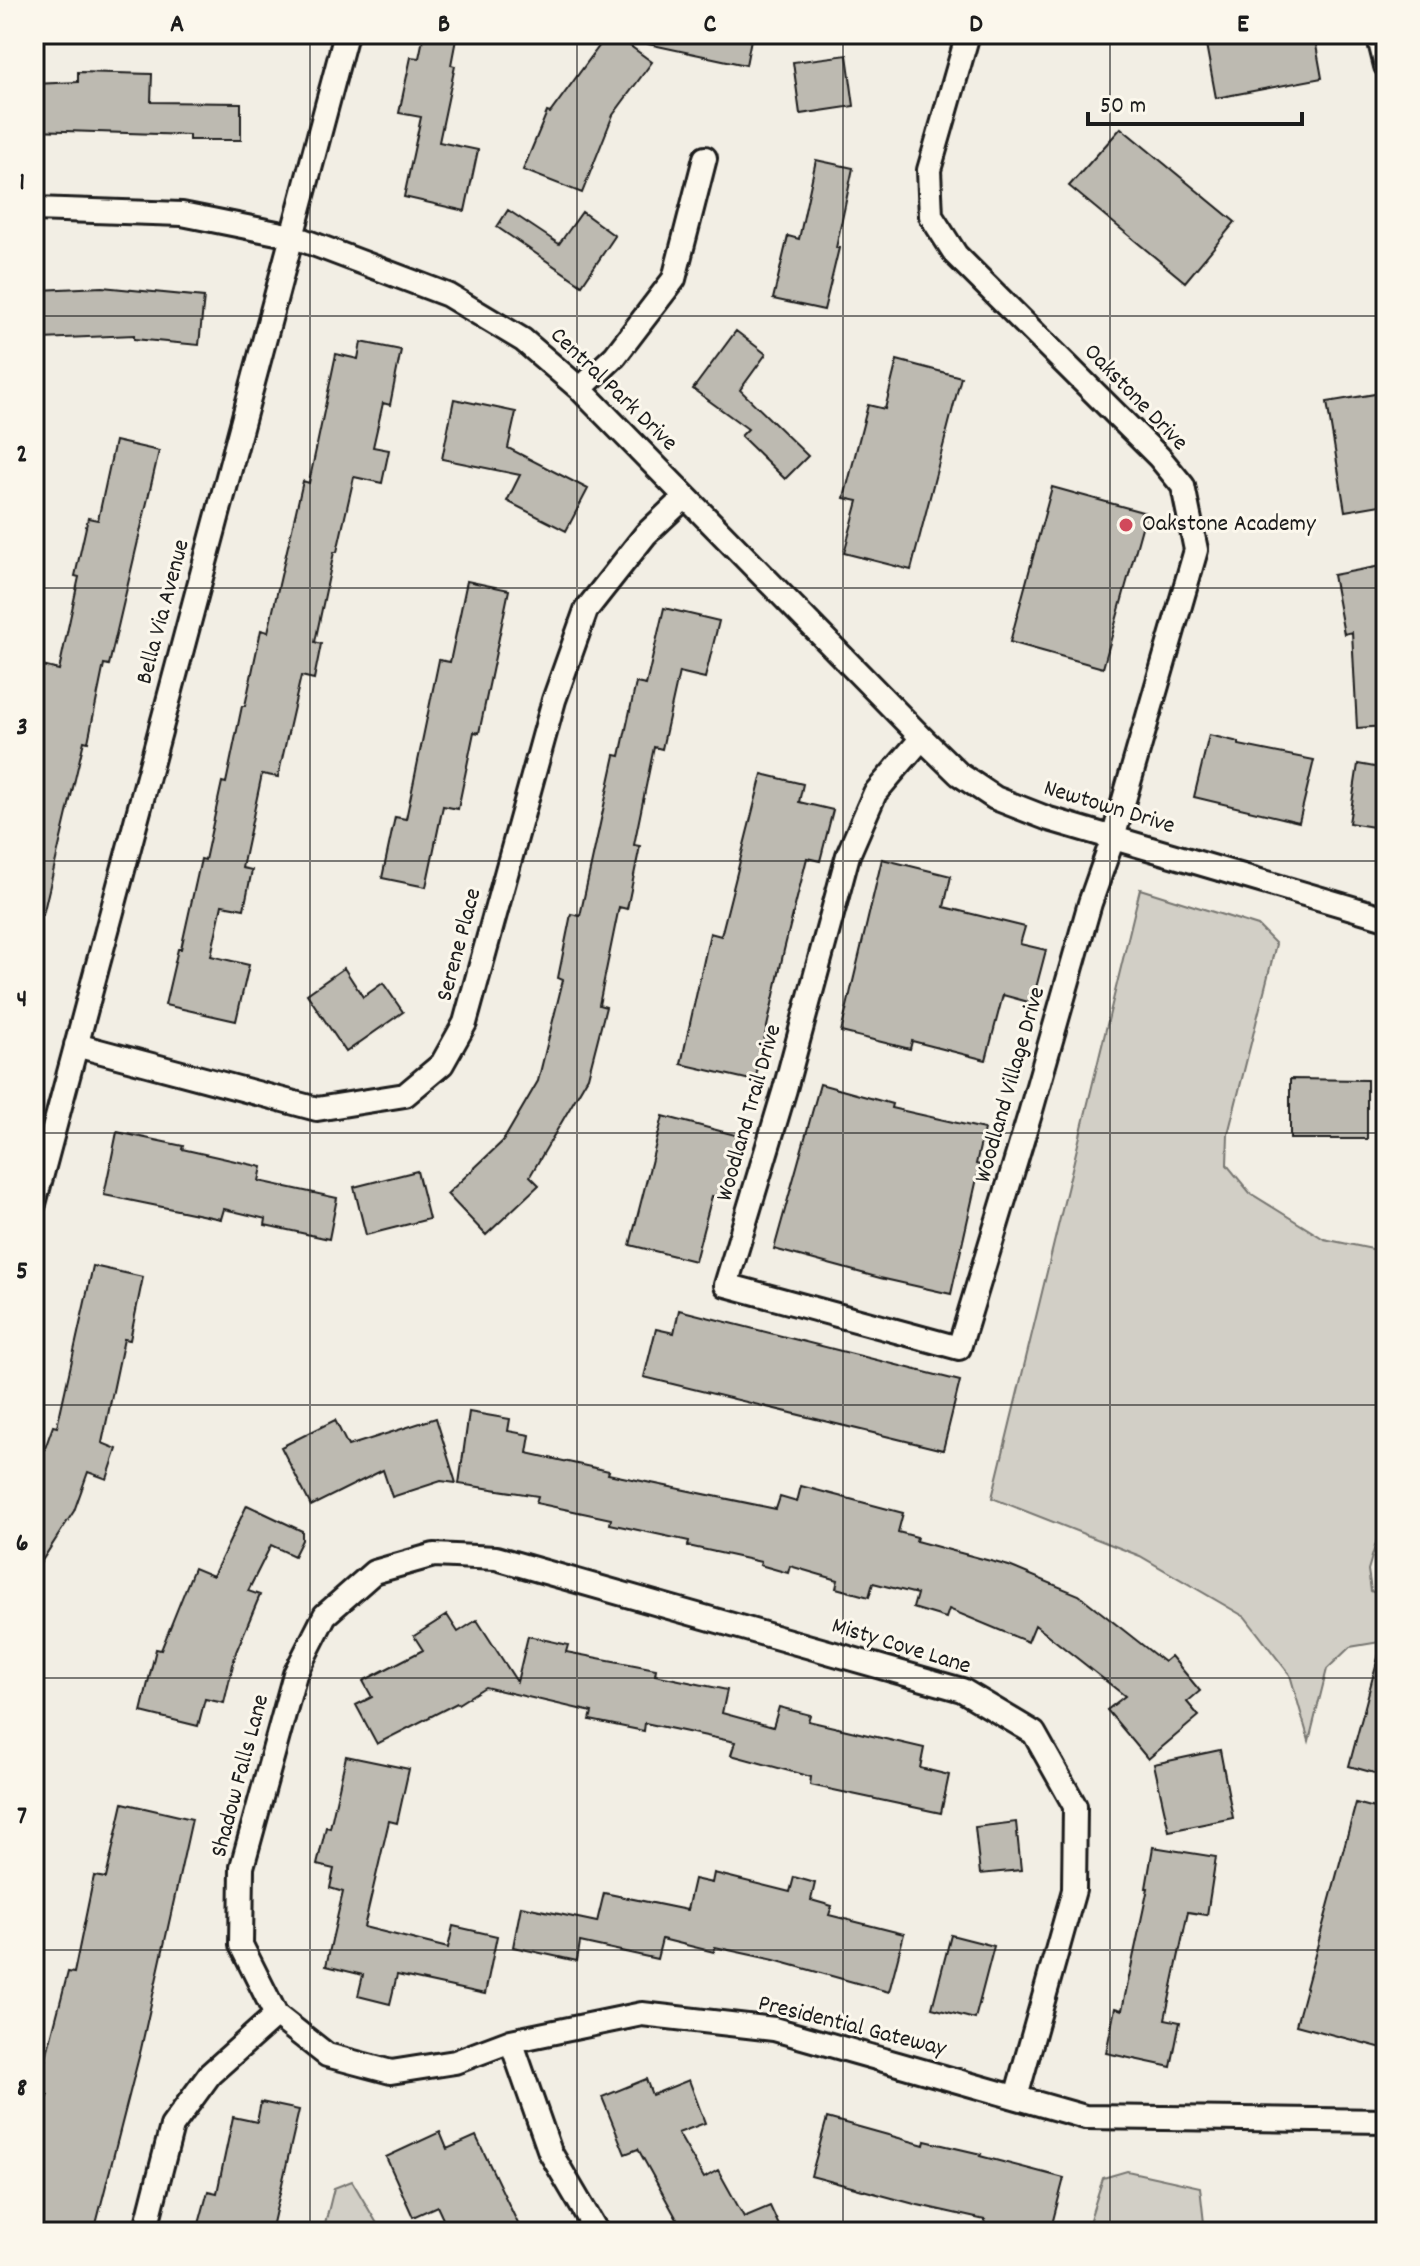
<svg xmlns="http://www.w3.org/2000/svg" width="1420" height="2266" font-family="Dekko,sans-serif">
<rect width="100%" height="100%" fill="#f2eee4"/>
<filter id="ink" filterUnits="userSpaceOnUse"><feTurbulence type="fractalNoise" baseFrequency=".0125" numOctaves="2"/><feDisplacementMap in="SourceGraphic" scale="16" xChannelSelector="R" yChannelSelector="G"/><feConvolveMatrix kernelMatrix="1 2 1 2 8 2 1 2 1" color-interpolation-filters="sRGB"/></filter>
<g filter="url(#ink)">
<path fill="#d2cfc6" stroke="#777671" stroke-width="2" d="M 1140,889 L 1258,926 L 1276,944 L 1228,1134 L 1227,1165 L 1250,1193 L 1324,1239 L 1377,1250 L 1386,1244 L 1386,1509 L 1368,1570 L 1371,1591 L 1386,1598 L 1386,1641 L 1350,1647 L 1327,1669 L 1309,1741 L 1290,1675 L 1245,1617 L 1140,1556 L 992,1498 Z
M 1127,2171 L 1200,2187 L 1205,2232 L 1086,2232 L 1103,2178 Z
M 352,2181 L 382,2232 L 323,2232 L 334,2188 Z"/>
<path fill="#bdbab1" stroke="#1c1c1c" stroke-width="2" d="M 424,34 L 457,34 L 451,65 L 455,66 L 439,142 L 478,150 L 465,211 L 404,197 L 421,117 L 399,113 L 411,57 L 419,58 Z
M 608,34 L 614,34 L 652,62 L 613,115 L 582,193 L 523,170 L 547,112 L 550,113 Z
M 649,34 L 752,34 L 746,65 L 648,44 Z
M 1233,34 L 1314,34 L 1322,78 L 1216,98 L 1205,39 Z
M 847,55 L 854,106 L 800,114 L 793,62 Z
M 78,72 L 152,74 L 151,102 L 241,103 L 241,140 L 189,140 L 189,135 L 34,130 L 34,84 L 78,82 Z
M 1121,128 L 1235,222 L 1185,282 L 1069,186 Z
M 816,160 L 853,168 L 836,248 L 839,248 L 824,310 L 773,299 L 788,236 L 799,239 Z
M 508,210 L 559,244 L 582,212 L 615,236 L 582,285 L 497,227 Z
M 102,287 L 204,297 L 199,345 L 134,339 L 134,335 L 42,339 L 40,290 Z
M 736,331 L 766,354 L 740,390 L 808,456 L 785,479 L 741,436 L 748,429 L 693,389 Z
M 361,342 L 401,350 L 390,405 L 383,403 L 373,447 L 389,450 L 382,483 L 354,477 L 337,552 L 334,552 L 315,642 L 321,644 L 314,679 L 301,676 L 278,777 L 262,774 L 242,868 L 252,870 L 244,909 L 222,905 L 211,956 L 249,965 L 236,1021 L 165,1005 L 178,949 L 181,949 L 201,859 L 205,860 L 222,782 L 226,783 L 242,706 L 245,706 L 261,630 L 268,632 L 303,481 L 309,483 L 336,354 L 358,359 Z
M 897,360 L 961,377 L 911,570 L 844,553 L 858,501 L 844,498 L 868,405 L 885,409 Z
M 1381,393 L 1386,421 L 1386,504 L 1345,511 L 1327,402 Z
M 454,399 L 516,412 L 508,448 L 588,489 L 566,531 L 507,501 L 520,475 L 442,459 Z
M 115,441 L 159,451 L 109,665 L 104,664 L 88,742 L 84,741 L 43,915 L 34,914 L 34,664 L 59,670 L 79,577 L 75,576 L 88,518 L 98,520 Z
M 1052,487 L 1146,513 L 1103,668 L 1010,642 Z
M 1386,565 L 1386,726 L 1357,728 L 1352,632 L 1344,634 L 1333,575 Z
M 467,581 L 509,590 L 479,733 L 474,732 L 458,809 L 443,806 L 426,887 L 382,878 L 395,817 L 406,819 L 439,660 L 450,662 Z
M 664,608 L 719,621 L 705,678 L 679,672 L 662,749 L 654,747 L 634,845 L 640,846 L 627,909 L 619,907 L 599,1005 L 606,1007 L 588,1077 L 530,1176 L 539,1185 L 486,1235 L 447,1194 L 503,1141 L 538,1081 L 563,980 L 558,978 L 571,914 L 580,916 L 615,755 L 620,756 L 636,683 L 646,685 Z
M 1209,735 L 1239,742 L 1239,745 L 1314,760 L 1299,822 L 1194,797 Z
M 1358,764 L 1386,769 L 1386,829 L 1349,823 Z
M 762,774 L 803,784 L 799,802 L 833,810 L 820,861 L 807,858 L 784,950 L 755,1081 L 681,1064 L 710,933 L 721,936 Z
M 882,859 L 951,876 L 944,907 L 1025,927 L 1020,944 L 1046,950 L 1032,1003 L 1003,995 L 986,1060 L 912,1041 L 910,1049 L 841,1032 Z
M 344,968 L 363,997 L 383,983 L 403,1012 L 346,1052 L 307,994 Z
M 1290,1079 L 1367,1080 L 1367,1139 L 1290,1139 Z
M 820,1084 L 892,1104 L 891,1108 L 984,1129 L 976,1164 L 980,1165 L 951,1294 L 880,1278 L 774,1249 Z
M 663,1116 L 739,1136 L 723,1199 L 712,1196 L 695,1261 L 630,1245 Z
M 117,1132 L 183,1146 L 182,1149 L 262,1167 L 259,1181 L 337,1198 L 329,1239 L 265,1225 L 266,1219 L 224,1209 L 221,1219 L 104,1195 Z
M 417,1171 L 429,1219 L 366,1235 L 354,1187 Z
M 93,1266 L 143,1277 L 130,1340 L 124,1339 L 102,1443 L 117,1449 L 107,1479 L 88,1472 L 74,1511 L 34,1573 L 34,1479 L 53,1426 L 57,1427 Z
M 679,1310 L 960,1381 L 943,1450 L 644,1377 L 656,1329 L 674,1333 Z
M 469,1412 L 510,1419 L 508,1431 L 530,1435 L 527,1453 L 609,1471 L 608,1474 L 776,1509 L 780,1497 L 797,1502 L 801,1486 L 903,1513 L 898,1532 L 917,1537 L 916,1541 L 1009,1566 L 1079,1595 L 1164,1662 L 1171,1656 L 1200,1691 L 1187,1702 L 1199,1716 L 1148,1759 L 1107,1710 L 1125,1696 L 1035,1625 L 1028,1642 L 949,1609 L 946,1618 L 913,1608 L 917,1594 L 873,1583 L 869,1597 L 836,1588 L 838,1580 L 790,1566 L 788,1573 L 760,1565 L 761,1562 L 688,1546 L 689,1541 L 610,1524 L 611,1519 L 536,1503 L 538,1496 L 459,1484 Z
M 436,1418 L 456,1483 L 441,1481 L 392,1497 L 383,1470 L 311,1506 L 281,1447 L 335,1420 L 348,1446 Z
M 247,1505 L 302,1531 L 302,1540 L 294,1556 L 271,1545 L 248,1591 L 260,1595 L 236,1652 L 224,1703 L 205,1699 L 198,1726 L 141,1712 L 156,1649 L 161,1650 L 194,1568 L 213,1576 Z
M 447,1615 L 458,1632 L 477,1620 L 517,1682 L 528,1636 L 568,1645 L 566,1652 L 656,1669 L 655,1675 L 727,1690 L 722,1713 L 773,1727 L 779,1707 L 810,1715 L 808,1721 L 924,1748 L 920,1768 L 949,1775 L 941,1813 L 810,1785 L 811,1777 L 731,1755 L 735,1742 L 645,1723 L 644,1731 L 590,1720 L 592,1712 L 485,1687 L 458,1704 L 457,1703 L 377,1744 L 356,1705 L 372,1697 L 363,1681 L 423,1650 L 414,1636 Z
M 1379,1654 L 1386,1655 L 1386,1744 L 1378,1774 L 1349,1766 Z
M 1220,1750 L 1233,1818 L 1169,1831 L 1154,1764 Z
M 346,1756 L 409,1769 L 397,1823 L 389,1821 L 364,1927 L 448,1948 L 453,1926 L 497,1936 L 485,1994 L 397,1975 L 390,2004 L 358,1996 L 363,1975 L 326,1966 L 343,1892 L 330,1888 L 334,1869 L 317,1865 L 326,1827 L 330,1828 Z
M 123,1803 L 192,1819 L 141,2049 L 94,2232 L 34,2232 L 34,2152 L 48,2095 L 37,2092 L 68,1972 L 74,1973 L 94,1876 L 106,1878 Z
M 1356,1803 L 1386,1811 L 1386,2049 L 1296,2025 Z
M 1016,1822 L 1021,1870 L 980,1874 L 975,1827 Z
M 1153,1847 L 1216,1857 L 1207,1915 L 1188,1912 L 1165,2019 L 1180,2022 L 1171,2067 L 1106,2053 L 1115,2008 L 1122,2010 L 1148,1888 L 1146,1888 Z
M 714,1873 L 790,1892 L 794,1877 L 815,1883 L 811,1900 L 832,1906 L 829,1915 L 904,1934 L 889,1992 L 774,1960 L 715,1947 L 714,1952 L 662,1939 L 657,1959 L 580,1942 L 577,1961 L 513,1947 L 521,1906 L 597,1922 L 604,1893 L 687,1910 L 694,1879 L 712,1883 Z
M 951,1935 L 994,1946 L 975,2019 L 932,2008 Z
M 646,2079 L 652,2095 L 689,2080 L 705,2123 L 678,2133 L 704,2178 L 718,2170 L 744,2217 L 770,2206 L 782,2232 L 684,2232 L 638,2149 L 625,2154 L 602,2097 Z
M 261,2102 L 299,2110 L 271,2232 L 230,2232 L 199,2224 L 208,2191 L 217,2193 L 233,2117 L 257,2122 Z
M 827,2118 L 924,2145 L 925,2141 L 981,2154 L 980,2156 L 1064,2178 L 1050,2232 L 982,2232 L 985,2220 L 918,2205 L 811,2176 Z
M 440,2132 L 447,2149 L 476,2136 L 522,2232 L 449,2232 L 437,2206 L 413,2217 L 386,2157 Z"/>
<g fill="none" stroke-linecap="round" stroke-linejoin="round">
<defs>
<path id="minor" d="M 1378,34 L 1386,66
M 34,209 L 182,214 L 292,236 L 448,295 L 523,340 L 580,389 L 922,738 L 959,774 L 995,798 L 1049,819 L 1386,918
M 580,389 L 615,356 L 674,279 L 705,158
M 922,738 L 875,793 L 848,855 L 785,1089 L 726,1285 L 959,1348 L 1030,1114 L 1090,903 L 1113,838 L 1196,550 L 1183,486 L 1159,457 L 956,255 L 931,216 L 929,170 L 968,34
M 76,1045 L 317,1109 L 405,1095 L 442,1064 L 465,1023 L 554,700 L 586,610 L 646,534 L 685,497
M 34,1204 L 346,34
M 511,2041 L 550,2152 L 597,2232
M 1016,2097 L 1074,1890 L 1075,1806 L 1034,1733 L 962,1690 L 496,1558 L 434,1555 L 374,1572 L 325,1615 L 295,1674 L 242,1867 L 241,1945 L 276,2015 L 327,2055 L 391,2072 L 455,2062 L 511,2041 L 642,2014 L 774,2029 L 1085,2117 L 1386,2121
M 145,2232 L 172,2126 L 210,2074 L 276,2015"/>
</defs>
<use href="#minor" stroke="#1c1c1c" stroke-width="28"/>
<use href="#minor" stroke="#fbf7ec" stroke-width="22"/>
</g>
</g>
<path fill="none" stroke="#1c1c1c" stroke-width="2" stroke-opacity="0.55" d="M 310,34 L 310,2232M 577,34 L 577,2232M 843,34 L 843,2232M 1110,34 L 1110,2232M 34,316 L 1386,316M 34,588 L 1386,588M 34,861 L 1386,861M 34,1133 L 1386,1133M 34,1405 L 1386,1405M 34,1678 L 1386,1678M 34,1950 L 1386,1950"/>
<circle fill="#d1495b" stroke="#fbf7ec" stroke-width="3" cx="1126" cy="525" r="8"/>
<g text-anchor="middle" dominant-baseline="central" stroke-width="6" stroke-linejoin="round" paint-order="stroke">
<g font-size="24" fill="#1c1c1c" stroke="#fbf7ec">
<text transform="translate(613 390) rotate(44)">Central Park Drive</text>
<text transform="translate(1135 398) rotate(46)">Oakstone Drive</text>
<text transform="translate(164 612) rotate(-75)">Bella Via Avenue</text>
<text transform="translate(1109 808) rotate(17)">Newtown Drive</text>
<text transform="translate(460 945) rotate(-75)">Serene Place</text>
<text transform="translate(1011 1085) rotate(-74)">Woodland Village Drive</text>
<text transform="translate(750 1113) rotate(-74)">Woodland Trail Drive</text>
<text transform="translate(901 1647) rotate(17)">Misty Cove Lane</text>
<text transform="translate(241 1776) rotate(-75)">Shadow Falls Lane</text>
<text transform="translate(852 2027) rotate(14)">Presidential Gateway</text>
</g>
<g font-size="24" fill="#1c1c1c" stroke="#fbf7ec" text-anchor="start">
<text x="1142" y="525">Oakstone Academy</text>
</g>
</g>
<rect width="1420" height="2266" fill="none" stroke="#fbf7ec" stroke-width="88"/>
<path d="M1088 112v12h214v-12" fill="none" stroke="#1c1c1c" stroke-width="4"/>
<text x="1100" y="112" font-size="24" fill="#1c1c1c" stroke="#fbf7ec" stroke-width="6" paint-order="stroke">50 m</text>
<rect x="44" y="44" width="1332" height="2178" fill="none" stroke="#1c1c1c" stroke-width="3"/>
<g font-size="26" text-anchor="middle" font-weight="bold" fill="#1c1c1c">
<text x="177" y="31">A</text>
<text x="444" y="31">B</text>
<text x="710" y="31">C</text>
<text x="976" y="31">D</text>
<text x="1243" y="31">E</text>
<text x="22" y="189">1</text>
<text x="22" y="461">2</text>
<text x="22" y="734">3</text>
<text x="22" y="1006">4</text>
<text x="22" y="1278">5</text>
<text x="22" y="1550">6</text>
<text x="22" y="1823">7</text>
<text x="22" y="2095">8</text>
</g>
</svg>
